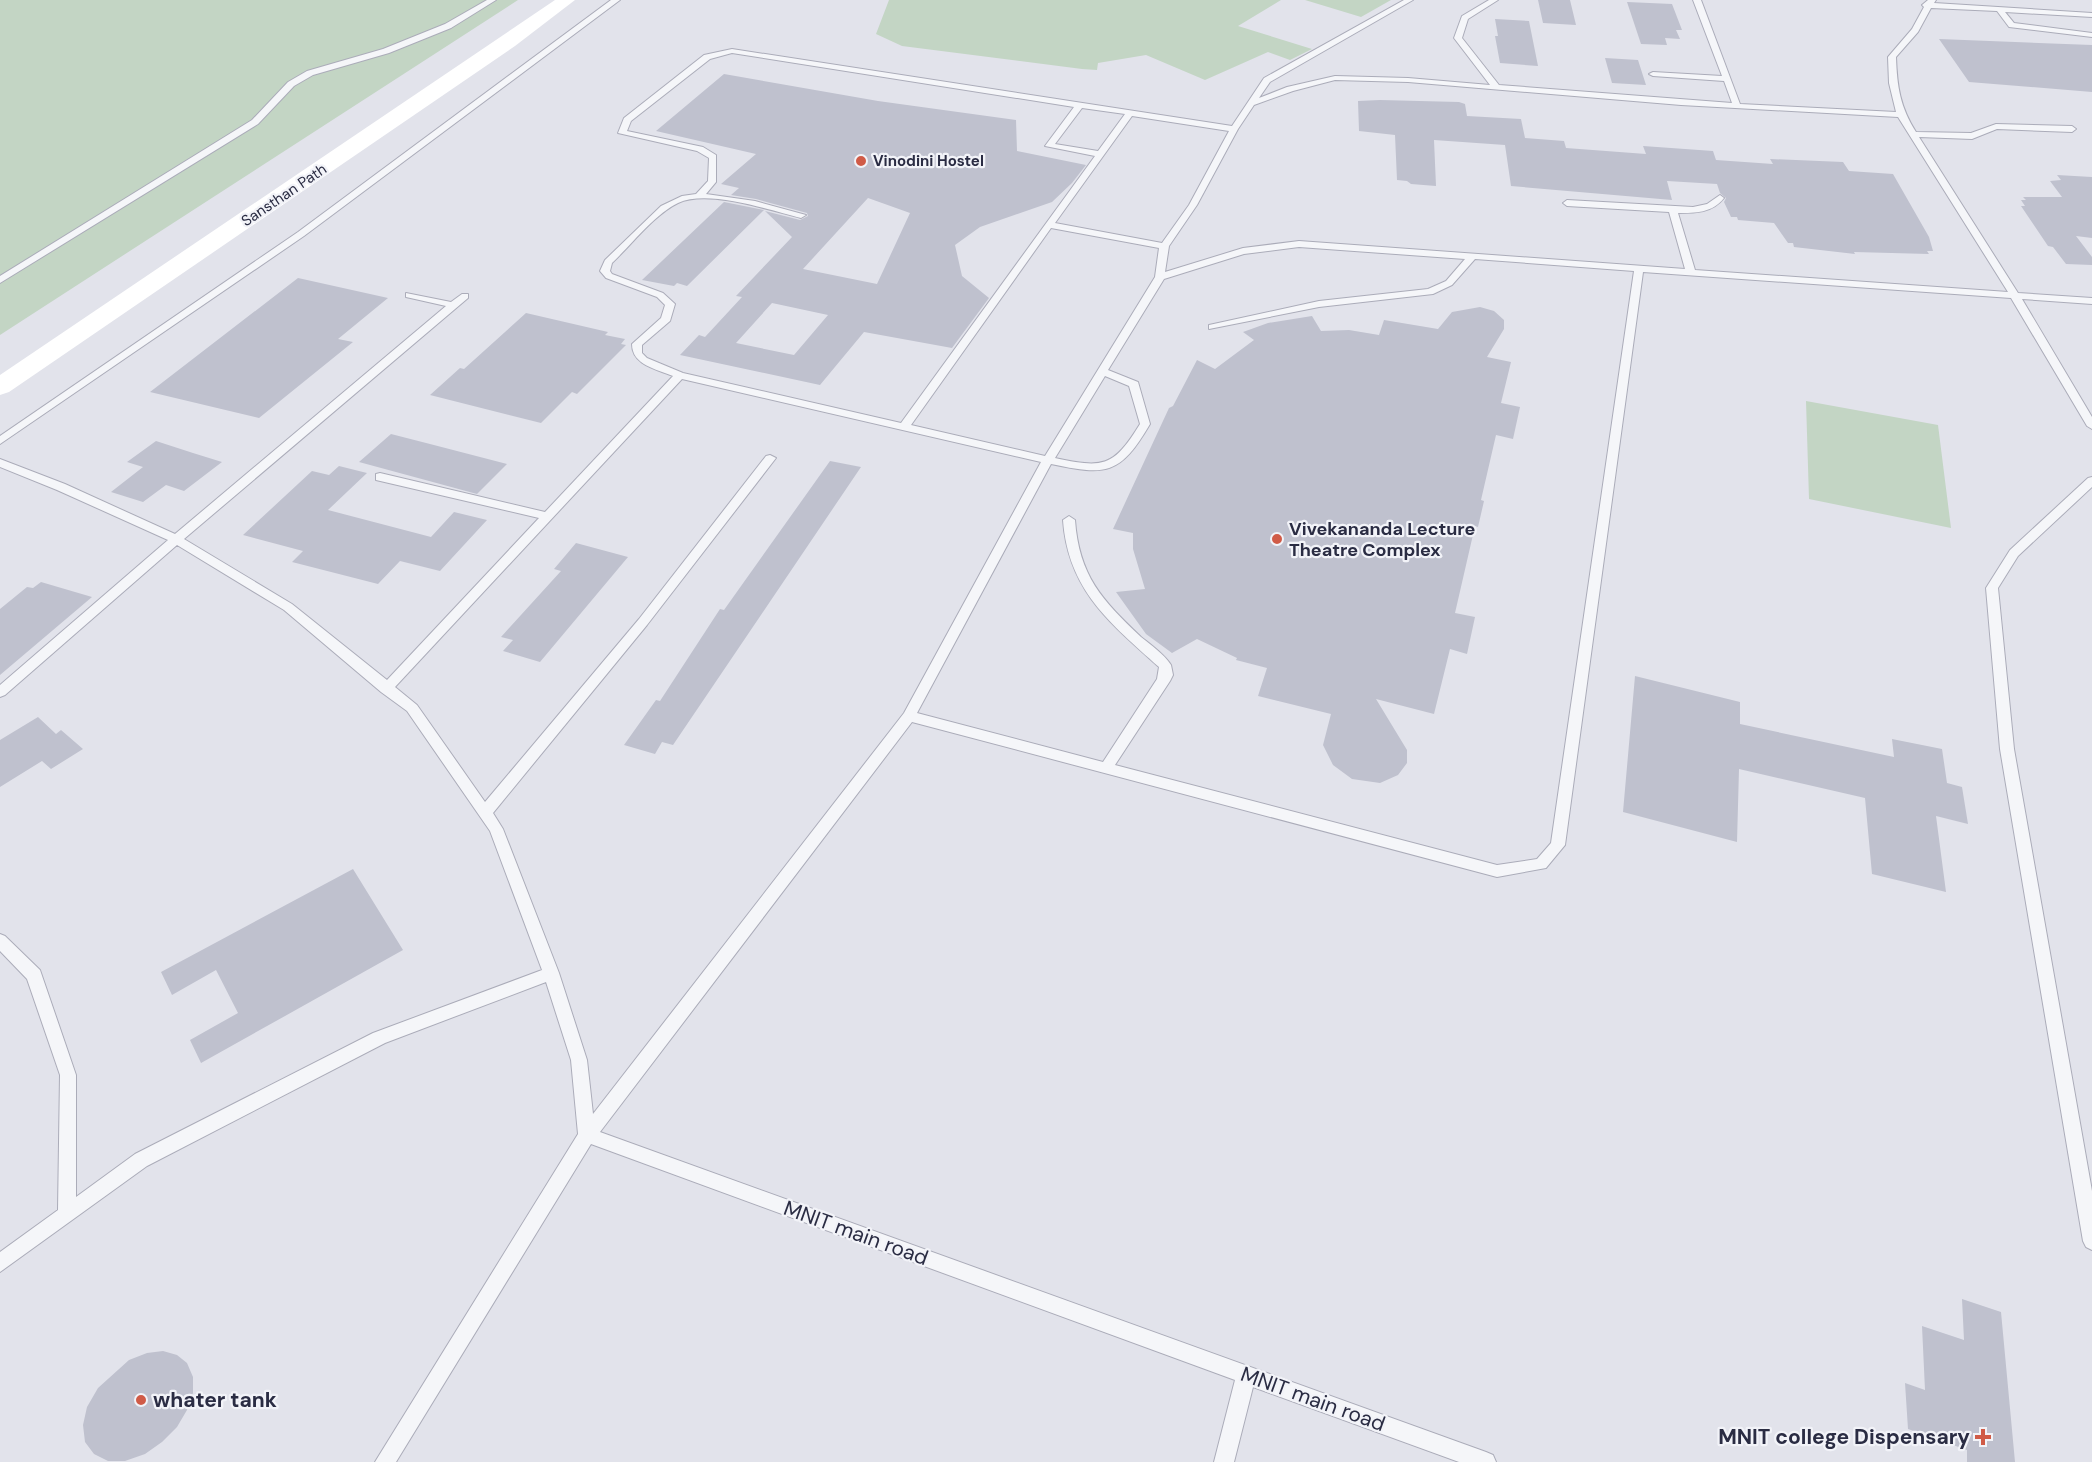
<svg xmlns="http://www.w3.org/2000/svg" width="2092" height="1462" font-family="'DM Sans',sans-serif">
<rect width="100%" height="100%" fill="#e2e3eb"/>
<path fill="#c3d5c4" d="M 0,0 L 518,0 L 0,335 Z
M 889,0 L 1281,0 L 1238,26 L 1312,49 L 1290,60 L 1268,52 L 1205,80 L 1146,55 L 1098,63 L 1097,70 L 1082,69 L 902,46 L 876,34 Z
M 1305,0 L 1391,0 L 1361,17 Z
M 1806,401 L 1938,425 L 1951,528 L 1809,499 Z"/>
<path fill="#bfc1ce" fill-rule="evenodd" d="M 1538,0 L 1570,0 L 1576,25 L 1543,23 Z
M 1627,2 L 1672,4 L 1682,30 L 1676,30 L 1680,39 L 1665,38 L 1667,45 L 1641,44 Z
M 1495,19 L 1529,21 L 1538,66 L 1500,63 L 1495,36 L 1498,36 Z
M 1939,39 L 2092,45 L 2092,92 L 1969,82 Z
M 1605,58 L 1638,60 L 1646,85 L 1612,83 Z
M 724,74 L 878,101 L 1016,120 L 1017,151 L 1086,165 L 1072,183 L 1052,202 L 980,227 L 955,245 L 962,276 L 989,298 L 952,348 L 864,332 L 820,385 L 680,355 L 699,335 L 705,337 L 742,297 L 736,296 L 792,237 L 765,211 L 800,220 L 808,216 L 807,213 L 756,199 L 731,195 L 739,188 L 721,184 L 756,154 L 656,131 ZM 868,198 L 910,213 L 877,284 L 803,269 ZM 772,303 L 828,315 L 794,355 L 736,343 Z
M 1380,100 L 1459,102 L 1465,104 L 1467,116 L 1521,119 L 1525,138 L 1564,141 L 1566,148 L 1646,154 L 1643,146 L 1713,151 L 1716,160 L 1773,164 L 1770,159 L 1843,162 L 1849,171 L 1893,174 L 1929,237 L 1933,251 L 1927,251 L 1929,254 L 1854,252 L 1855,254 L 1794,247 L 1793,243 L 1788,243 L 1774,223 L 1738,220 L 1737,217 L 1731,217 L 1724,202 L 1726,198 L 1720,193 L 1717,184 L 1667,181 L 1672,200 L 1511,186 L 1505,145 L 1434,140 L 1436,186 L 1411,184 L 1407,181 L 1397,180 L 1395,135 L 1359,131 L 1358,101 Z
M 2057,175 L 2092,177 L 2092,238 L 2076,236 L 2092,257 L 2092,265 L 2066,264 L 2053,247 L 2048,246 L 2021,206 L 2025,206 L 2021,200 L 2026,200 L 2023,197 L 2062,197 L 2050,181 L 2061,180 Z
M 724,202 L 764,210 L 687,286 L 677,283 L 674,286 L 642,280 Z
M 298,278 L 388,298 L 338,339 L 353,342 L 259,418 L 150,392 Z
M 1480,307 L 1494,311 L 1504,320 L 1504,329 L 1487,357 L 1511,362 L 1501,403 L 1520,407 L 1513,439 L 1496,435 L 1481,500 L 1484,501 L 1478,527 L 1475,526 L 1455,613 L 1475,617 L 1467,654 L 1450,649 L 1434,714 L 1376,699 L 1407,750 L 1407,763 L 1398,775 L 1380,783 L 1352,779 L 1333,765 L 1323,745 L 1331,714 L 1258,696 L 1267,668 L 1236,660 L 1237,658 L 1197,639 L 1172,653 L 1146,634 L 1116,592 L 1145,589 L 1133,549 L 1133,533 L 1113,529 L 1169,408 L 1173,406 L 1197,360 L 1215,369 L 1254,340 L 1243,332 L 1268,323 L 1312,316 L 1321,331 L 1349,330 L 1379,335 L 1384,320 L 1438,329 L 1452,312 Z
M 526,313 L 608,332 L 605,335 L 625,339 L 621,344 L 626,345 L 577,394 L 572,392 L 541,423 L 430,395 L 460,368 L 464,369 Z
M 391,434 L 430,444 L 507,464 L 477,494 L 359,462 Z
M 156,441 L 193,453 L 222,462 L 184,491 L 166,485 L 143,502 L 111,492 L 143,467 L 127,462 Z
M 830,461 L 861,467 L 673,745 L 662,742 L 655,754 L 624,745 L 656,700 L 660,701 L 720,609 L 724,610 Z
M 339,466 L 367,473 L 328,510 L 431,537 L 454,512 L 487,520 L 440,571 L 400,561 L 378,584 L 292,562 L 303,551 L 243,535 L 312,471 L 329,475 Z
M 576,543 L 628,557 L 540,662 L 503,651 L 513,640 L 501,637 L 561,571 L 554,569 Z
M 41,582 L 92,597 L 0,675 L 0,609 L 27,587 L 33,588 Z
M 1635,676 L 1740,702 L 1740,724 L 1894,757 L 1892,739 L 1942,749 L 1947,783 L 1962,787 L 1968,824 L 1936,816 L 1946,892 L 1872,874 L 1865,798 L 1739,769 L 1737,842 L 1623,812 Z
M 38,717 L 56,734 L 61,730 L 83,749 L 51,769 L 42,761 L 0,787 L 0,740 Z
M 353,869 L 403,950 L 201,1063 L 190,1040 L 238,1013 L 216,970 L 172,995 L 161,972 Z
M 1962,1299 L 2001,1312 L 2015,1462 L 1967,1462 L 1967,1450 L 1908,1429 L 1905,1383 L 1925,1390 L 1922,1326 L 1964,1340 Z
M 163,1351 L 177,1355 L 187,1363 L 193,1377 L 193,1393 L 187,1410 L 177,1427 L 162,1442 L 145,1454 L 125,1461 L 108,1461 L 94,1454 L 85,1442 L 83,1425 L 87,1407 L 98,1388 L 129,1360 L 147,1353 Z"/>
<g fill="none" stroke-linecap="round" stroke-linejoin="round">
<defs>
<path id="lane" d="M 487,0 L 496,0 L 451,28 L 389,53 L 313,75 L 294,86 L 258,124 L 0,283 L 0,276 L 252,120 L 288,82 L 307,71 L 383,49 L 445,24 Z
M 611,0 L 620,0 L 304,236 L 0,444 L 0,436 L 298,232 Z
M 1404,0 L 1413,0 L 1270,82 L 1259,98 L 1287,87 L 1335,76 L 1408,78 L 1490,85 L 1454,38 L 1462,16 L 1489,0 L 1498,0 L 1468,19 L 1462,38 L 1499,85 L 1732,103 L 1724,81 L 1653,76 L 1649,74 L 1653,72 L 1722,76 L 1693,0 L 1701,0 L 1740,104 L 1896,112 L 1889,83 L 1888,57 L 1912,29 L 1924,7 L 1922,5 L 1928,0 L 1936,0 L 1934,3 L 2092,13 L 2092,17 L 2005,12 L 2014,23 L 2092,33 L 2092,37 L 2009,27 L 1997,11 L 1931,8 L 1918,32 L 1896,57 C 1897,86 1900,107 1916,132 L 1971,133 L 1996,124 L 2072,126 L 2076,129 L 2072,132 L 1997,129 L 1972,139 L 1919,137 L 2018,293 L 2092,298 L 2092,304 L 2022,299 L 2092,417 L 2092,429 L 2087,426 L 2011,298 L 1643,272 L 1565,845 L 1546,868 L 1497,877 L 912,722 L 600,1132 L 1486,1452 L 1493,1455 L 1496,1462 L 1459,1462 L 1253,1387 L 1234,1462 L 1214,1462 L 1235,1380 L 591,1144 L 396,1462 L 375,1462 L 578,1134 L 571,1060 L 546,982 L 385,1043 L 147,1166 L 0,1272 L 0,1252 L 58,1210 L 60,1075 L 27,979 L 0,951 L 0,934 L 5,936 L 40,970 L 76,1075 L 76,1197 L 135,1154 L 373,1033 L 542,970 L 490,831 L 407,711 L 381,692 L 284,610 L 177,545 L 5,695 L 0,697 L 0,685 L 168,540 L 57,490 L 0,467 L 0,459 L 65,484 L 175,534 L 446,306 L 406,297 L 406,293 L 451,302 L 462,294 L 468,294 L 468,298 L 184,539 L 292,604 L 387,680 L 539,518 L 376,480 L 376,474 L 380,473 L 545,512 L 673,376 C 656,369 632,365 632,344 L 661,318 L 665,305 L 657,297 L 606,278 L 600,271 L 605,260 L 661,206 L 682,196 L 696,194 L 708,181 L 709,158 L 697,151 L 618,133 L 624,118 L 704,55 L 732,49 L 1232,126 L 1264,78 ZM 732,53 L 1074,107 L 1045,146 L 1095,156 L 901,423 L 683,373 L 647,358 L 642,353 L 642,345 L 670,321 L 675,304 L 663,293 L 612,274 L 610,271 L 612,263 C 631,245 655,214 678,203 C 708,189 769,210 801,218 L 806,215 L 755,201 L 706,194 L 716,182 L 716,155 L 703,147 L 627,131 L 631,121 L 710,59 ZM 1335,80 L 1408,82 L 1681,105 L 1898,117 L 2008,292 L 1695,270 L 1678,213 C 1696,213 1712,213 1724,198 L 1720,195 L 1707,204 L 1693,207 L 1567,200 L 1563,203 L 1567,206 L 1669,212 L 1685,269 L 1299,241 L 1243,248 L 1165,272 L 1169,246 L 1197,205 L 1238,129 L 1254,105 L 1293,91 ZM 1082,108 L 1125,114 L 1098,151 L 1055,144 ZM 1132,116 L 1229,131 L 1189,205 L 1162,243 L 1055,223 ZM 1051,228 L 1159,248 L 1155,277 L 1045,456 L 911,425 ZM 1299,247 L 1465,259 L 1446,281 L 1428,289 L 1319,301 L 1209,325 L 1209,329 L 1319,307 L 1433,294 L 1452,285 L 1475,259 L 1634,271 L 1551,843 L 1537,859 L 1497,865 L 1115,765 L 1170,681 L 1173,675 L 1171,665 C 1164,654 1151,645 1141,637 C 1102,600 1079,576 1075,520 L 1069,516 L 1063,520 C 1068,590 1110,623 1159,667 L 1157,679 L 1103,762 L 917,713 L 1051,464 C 1107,476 1120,475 1150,424 L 1138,382 L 1108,370 L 1164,279 L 1244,254 ZM 1105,376 L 1129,386 L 1140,424 C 1113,468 1103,468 1055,458 ZM 682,379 L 1041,462 L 904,713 L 593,1114 L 587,1060 L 559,973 L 503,829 L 493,813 L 647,625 L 776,458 L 770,455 L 766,456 L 639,619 L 485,802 L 417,705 L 395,687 Z
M 2092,477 L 2092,487 L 2018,556 L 1998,588 L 2014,749 L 2092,1191 L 2092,1250 L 2086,1247 L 2083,1241 L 2000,749 L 1986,588 L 2010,550 L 2088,478 Z"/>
</defs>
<use href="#lane" stroke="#abacb9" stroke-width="2"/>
<use href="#lane" fill="#f5f6f9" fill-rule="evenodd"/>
<path fill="#fff" fill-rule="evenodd" d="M 555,0 L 575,0 L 515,46 L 9,392 L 0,395 L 0,375 Z"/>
</g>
<g fill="#d05b47" stroke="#f2f3f8" stroke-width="2">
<circle cx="861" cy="161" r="6"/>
<circle cx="1277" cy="539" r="6"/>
<circle cx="141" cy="1400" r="6"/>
<path d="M1980 1428h6v6h6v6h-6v6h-6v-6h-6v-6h6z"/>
</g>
<g text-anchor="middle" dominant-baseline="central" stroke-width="4.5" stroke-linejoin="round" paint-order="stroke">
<g font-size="15" font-weight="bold" fill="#2a2c43" stroke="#f2f3f8" text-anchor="start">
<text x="873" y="161">Vinodini Hostel</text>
</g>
<g font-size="15" fill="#2a2c43" stroke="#f2f3f8">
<text transform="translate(284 195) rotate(-34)">Sansthan Path</text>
</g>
<g font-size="18" font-weight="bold" fill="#2a2c43" stroke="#f2f3f8" text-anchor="start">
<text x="1289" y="529">Vivekananda Lecture<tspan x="1289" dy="21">Theatre Complex</tspan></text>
</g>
<g font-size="21" fill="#2a2c43" stroke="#f2f3f8">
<text transform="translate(856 1233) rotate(20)">MNIT main road</text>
<text transform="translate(1313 1399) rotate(20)">MNIT main road</text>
</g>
<g font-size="21" font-weight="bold" fill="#2a2c43" stroke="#f2f3f8" text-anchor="start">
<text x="153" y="1400">whater tank</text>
<text x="1970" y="1437" text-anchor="end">MNIT college Dispensary</text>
</g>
</g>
</svg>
